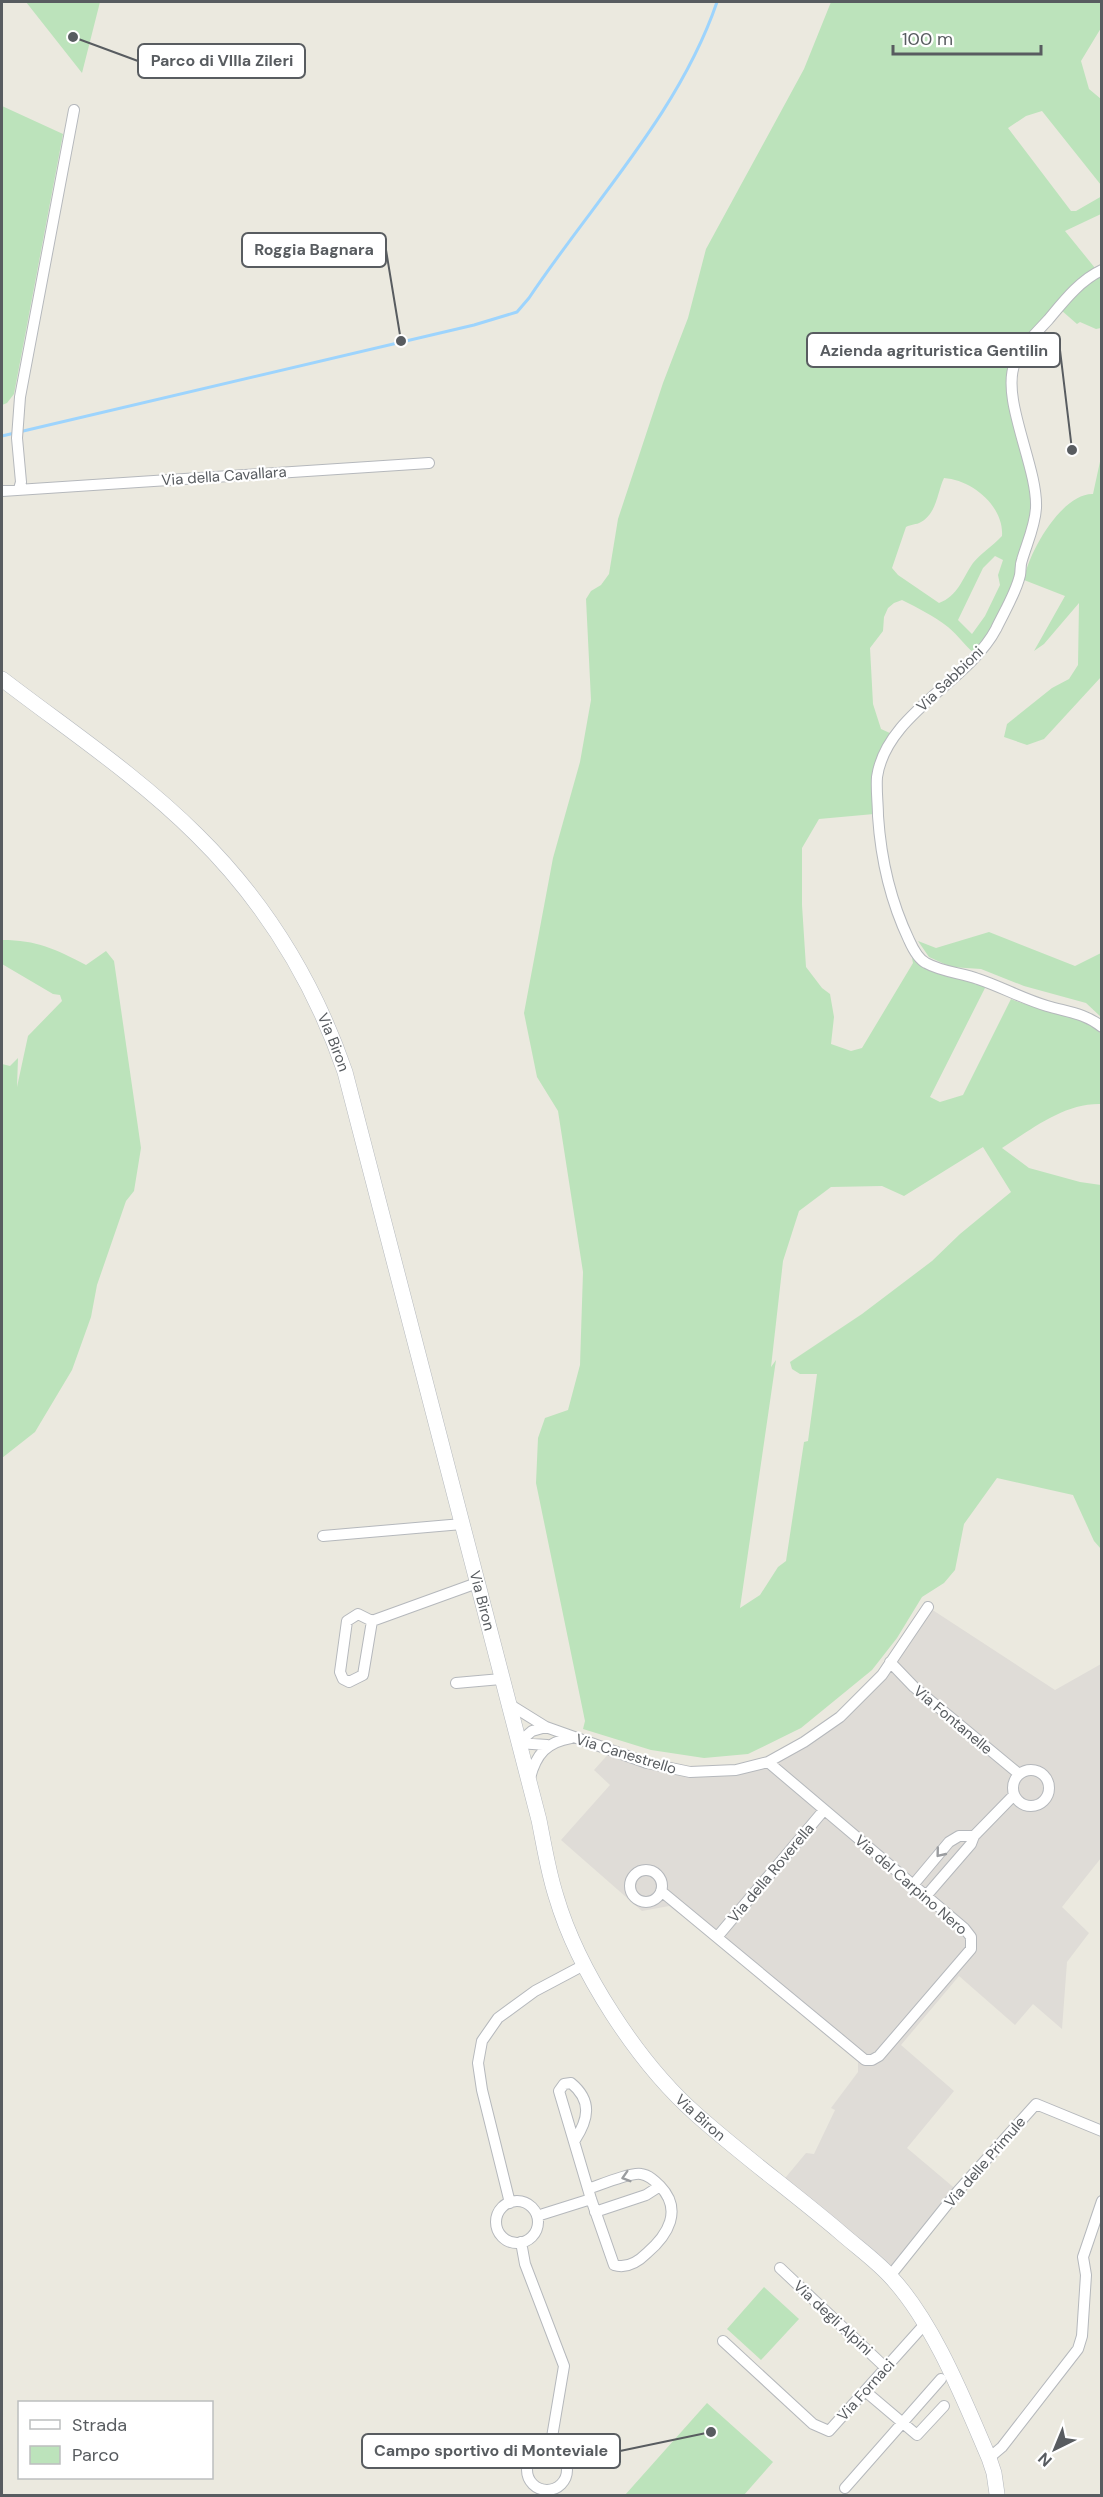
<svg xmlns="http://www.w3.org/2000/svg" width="1103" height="2497" font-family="'DM Sans',sans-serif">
<rect width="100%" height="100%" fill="#ebe9df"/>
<path fill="#dfdcd7" d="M 928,1607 L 1055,1690 L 1101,1664 L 1101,1858 L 1062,1907 L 1089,1933 L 1067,1962 L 1062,2029 L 1033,2004 L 1015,2025 L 959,1976 L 901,2045 L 954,2091 L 907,2148 L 958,2191 L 890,2276 L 781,2183 L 806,2153 L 814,2154 L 835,2110 L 831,2108 L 858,2072 L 858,2062 L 689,1921 L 669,1906 L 642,1911 L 561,1840 L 610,1785 L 594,1770 L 611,1751 L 690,1772 L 768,1762 L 869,1691 Z"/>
<path fill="#bce3bb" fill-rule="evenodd" d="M 26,2 L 100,2 L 82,73 Z
M 831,2 L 1101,2 L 1101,28 L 1081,61 L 1089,89 L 1101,99 L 1101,185 L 1042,111 L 1026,116 L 1008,128 L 1071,211 L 1076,211 L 1102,196 L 1101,214 L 1065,231 L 1095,268 L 1062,298 L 1011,362 L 1032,487 L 1033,511 L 1016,575 L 993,629 L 975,654 C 965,646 958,635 948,627 C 934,616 918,608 902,600 L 894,603 L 888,608 L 884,617 L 883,631 L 870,648 L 873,704 L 881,729 L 892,734 L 874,814 L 819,819 L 802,848 L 802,905 L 806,967 L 822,988 L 830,994 L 834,1017 L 831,1044 L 851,1051 L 862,1048 L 913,963 L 912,958 L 934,972 L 986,986 L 930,1097 L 940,1102 L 963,1095 L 1011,999 C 1040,1012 1080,1010 1101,1034 L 1101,1104 C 1064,1103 1032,1129 1002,1148 L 1029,1168 L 1080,1182 L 1101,1185 L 1101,1549 L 1094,1541 L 1073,1495 L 997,1478 L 964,1524 L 955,1570 L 944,1583 L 922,1597 L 897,1638 L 872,1670 L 801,1728 L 748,1754 L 704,1758 L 651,1750 L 583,1729 L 585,1721 L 536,1483 L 538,1438 L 545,1418 L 568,1410 L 580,1365 L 583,1272 L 558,1111 L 537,1077 L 524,1013 L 553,858 L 580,762 L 591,700 L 586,599 L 591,591 L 601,585 L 609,574 L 618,519 L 663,383 L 688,318 L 706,249 L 804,69 ZM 944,478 C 972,480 1004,506 1002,536 C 993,546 981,553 973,563 C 962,579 958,596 939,603 L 898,575 L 892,568 L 906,527 C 911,524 916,525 921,522 C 937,513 937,493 944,478 ZM 995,556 L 1003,560 L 998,575 L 1000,585 L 985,616 L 972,634 L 958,620 L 983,568 ZM 983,1147 L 1011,1192 L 960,1234 L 932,1261 L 862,1314 L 790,1362 L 792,1369 L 800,1374 L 817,1374 L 808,1441 L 804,1442 L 786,1561 L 778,1567 L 760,1595 L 740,1608 L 776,1360 L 771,1367 L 783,1261 L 799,1211 L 831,1187 L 882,1186 L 904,1196 Z
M 2,106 L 63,134 L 14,394 L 7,403 L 2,405 Z
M 1101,274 L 1101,328 L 1096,329 L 1080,322 L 1077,324 L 1061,310 L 1077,293 Z
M 1101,457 L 1101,677 L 1044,739 L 1027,745 L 1004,737 L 1007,724 L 1052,688 L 1069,679 L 1078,665 L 1079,603 L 1044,644 L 1034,651 L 1065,596 L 1024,580 C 1028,553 1062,493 1093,494 Z
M 989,932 L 1075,966 L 1101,953 L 1101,1017 L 1086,1003 L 1024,986 L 981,969 L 951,967 L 929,957 L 918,941 L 936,948 Z
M 2,940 C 37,940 55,949 86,965 L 106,951 L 114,961 L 141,1148 L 134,1191 L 126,1201 L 97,1285 L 91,1317 L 72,1370 L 35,1432 L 2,1458 L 2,1064 L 10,1066 L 18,1058 L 17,1087 L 28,1036 L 62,1001 L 60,995 L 53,994 L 2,964 Z
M 764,2287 L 799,2319 L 761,2360 L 727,2329 Z
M 707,2403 L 773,2462 L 744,2495 L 625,2495 Z"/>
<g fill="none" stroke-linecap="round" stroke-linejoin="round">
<path stroke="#9dd4fd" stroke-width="3" d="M 2,436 L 474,325 L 517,312 L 529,298 C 593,202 679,113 717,2"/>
<defs>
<path id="street" d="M 1102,270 C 1080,280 1063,302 1048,320 C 1036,333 1021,347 1015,363 C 1000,398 1038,467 1036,508 C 1035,526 1027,543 1022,560 C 1020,565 1021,570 1020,575 C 1016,593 1004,612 996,629 C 968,682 886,714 877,777 C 876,790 878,804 878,816 C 881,861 890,900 909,940 C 913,949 918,959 926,963 C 942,972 962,973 978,979 C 1002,987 1023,999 1047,1006 C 1067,1012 1085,1013 1102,1027
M 19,489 L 21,482 L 17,438 L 20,397 L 74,110
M 2,491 L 429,463
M 323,1536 L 462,1524
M 372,1621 L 363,1675 L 349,1682 L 343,1679 L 340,1672 L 347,1621 L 358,1614 L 372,1621 L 477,1583
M 890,1662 L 914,1687 L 1019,1774
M 456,1683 L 501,1679
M 509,1704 L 546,1727 L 647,1763 L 690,1772 L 736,1770 L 768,1762 L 804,1742 L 840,1717 L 882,1675 L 928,1607
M 518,1743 L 532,1731 L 546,1727
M 518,1743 L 547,1745
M1013 1788a18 18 0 1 1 36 0a18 18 0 1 1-36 0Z
M 530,1778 C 536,1754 547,1742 571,1738
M630 1886a16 16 0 1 1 32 0a16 16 0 1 1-32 0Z
M 913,1885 L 949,1842 L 959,1836 L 974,1836
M 661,1891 L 865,2060 L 872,2060 L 879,2056 L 971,1949 L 971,1937 L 964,1928 L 768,1762
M 926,1896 L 971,1844 L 974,1836 L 1014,1795
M 718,1936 L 824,1810
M 575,2140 C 588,2120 593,2101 571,2083 L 564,2084 L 559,2091 L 591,2199 L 614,2265 C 627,2269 638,2262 647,2253 C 668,2235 683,2210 660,2186 C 655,2181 649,2175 641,2174 C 631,2172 600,2185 588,2189
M496 2222a21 21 0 1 1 42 0a21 21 0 1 1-42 0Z
M 510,2203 L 482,2090 L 478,2063 L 482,2041 L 498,2018 L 535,1991 L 584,1965
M 595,2212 L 646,2195 L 660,2186
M 537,2216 L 591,2199
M 521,2242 L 525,2264 L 564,2366 L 550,2449
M 780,2268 L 886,2368
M 890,2276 L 958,2191 L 1036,2104 L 1102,2131
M 723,2341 L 813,2424 L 829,2431 L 924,2325
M 865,2391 L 917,2435 L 944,2406
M527 2470a20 20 0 1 1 40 0a20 20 0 1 1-40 0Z
M 989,2458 L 1002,2447 L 1078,2349 L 1082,2336 L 1086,2275 L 1083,2257 L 1102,2201
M 845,2488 L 941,2379"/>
<g id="secondary">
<path id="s1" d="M 2,679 C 67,729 138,776 197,835 C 264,901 314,982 345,1072 L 539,1820 C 544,1845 548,1871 556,1896 C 578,1971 638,2063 697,2115 C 743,2156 794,2193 841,2233 C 857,2247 875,2260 889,2275 C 933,2321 964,2400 989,2458 L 994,2473 L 997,2494"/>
</g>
</defs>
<use href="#street" stroke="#b5b8bc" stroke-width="12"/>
<use href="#secondary" stroke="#b5b9be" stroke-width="16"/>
<use href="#street" stroke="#fff" stroke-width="10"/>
<use href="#secondary" stroke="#fff" stroke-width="15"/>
</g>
<defs><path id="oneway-chevron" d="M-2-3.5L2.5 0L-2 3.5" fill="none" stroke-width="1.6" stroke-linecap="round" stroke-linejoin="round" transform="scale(1.5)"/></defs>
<g stroke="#9b9da0">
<use href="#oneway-chevron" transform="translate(940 1853) rotate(129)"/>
<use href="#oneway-chevron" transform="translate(626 2177) rotate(163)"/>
</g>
<g text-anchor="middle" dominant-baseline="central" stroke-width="4.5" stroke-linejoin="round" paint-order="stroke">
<g font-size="15" fill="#585c60" stroke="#fff">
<text transform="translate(224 476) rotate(-4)">Via della Cavallara</text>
<text transform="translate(950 679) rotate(-44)">Via Sabbioni</text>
<text stroke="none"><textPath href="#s1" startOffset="500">Via Biron</textPath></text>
<text stroke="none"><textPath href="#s1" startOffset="1078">Via Biron</textPath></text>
<text transform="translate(953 1720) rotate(40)">Via Fontanelle</text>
<text transform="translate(626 1754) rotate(17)">Via Canestrello</text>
<text transform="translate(771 1873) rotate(-50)">Via della Roverella</text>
<text transform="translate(911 1885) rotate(41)">Via del Carpino Nero</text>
<text stroke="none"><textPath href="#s1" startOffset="1650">Via Biron</textPath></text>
<text transform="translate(985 2162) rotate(-49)">Via delle Primule</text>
<text transform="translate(833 2318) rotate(43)">Via degli Alpini</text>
<text transform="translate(866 2390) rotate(-48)">Via Fornaci</text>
</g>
</g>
<path fill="none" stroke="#585c60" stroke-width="2" d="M73 37L138 61M401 341L386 250M1072 450L1060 350M711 2432L620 2451"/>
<g fill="#585c60" stroke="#fff" stroke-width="2">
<circle cx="73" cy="37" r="6"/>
<circle cx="401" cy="341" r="6"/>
<circle cx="1072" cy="450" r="6"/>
<circle cx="711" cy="2432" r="6"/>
</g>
<g fill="#fff" stroke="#585c60" stroke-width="2">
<rect x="138" y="44" width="167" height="34" rx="6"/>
<rect x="242" y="233" width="144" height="34" rx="6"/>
<rect x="807" y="333" width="253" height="34" rx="6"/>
<rect x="362" y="2434" width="258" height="34" rx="6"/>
</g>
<g font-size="16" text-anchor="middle" font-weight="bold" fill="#585c60">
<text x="222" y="66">Parco di VIlla Zileri</text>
<text x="314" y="255">Roggia Bagnara</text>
<text x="934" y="356">Azienda agrituristica Gentilin</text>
<text x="491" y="2456">Campo sportivo di Monteviale</text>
</g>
<rect width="1103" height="2497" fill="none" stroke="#585c60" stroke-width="6"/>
<rect x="18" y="2401" width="195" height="78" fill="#ffffff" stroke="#bcbebf" stroke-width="1.5"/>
<rect x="30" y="2420" width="30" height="9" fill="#ffffff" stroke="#bcbebf" stroke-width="1.5"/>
<text x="72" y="2431" font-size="18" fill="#585c60">Strada</text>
<rect x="30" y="2446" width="30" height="18" fill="#bce3bb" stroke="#bcbebf" stroke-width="1.5"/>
<text x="72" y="2461" font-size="18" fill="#585c60">Parco</text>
<g transform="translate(1055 2449) rotate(223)" stroke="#ffffff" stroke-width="4.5" paint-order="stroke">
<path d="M0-4.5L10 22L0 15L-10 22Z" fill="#585c60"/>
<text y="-9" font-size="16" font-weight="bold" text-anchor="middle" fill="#585c60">N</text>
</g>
<path d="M893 45v9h148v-9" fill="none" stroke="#585c60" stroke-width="3"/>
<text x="902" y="45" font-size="18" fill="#585c60" stroke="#ffffff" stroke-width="4.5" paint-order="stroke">100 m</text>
</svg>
